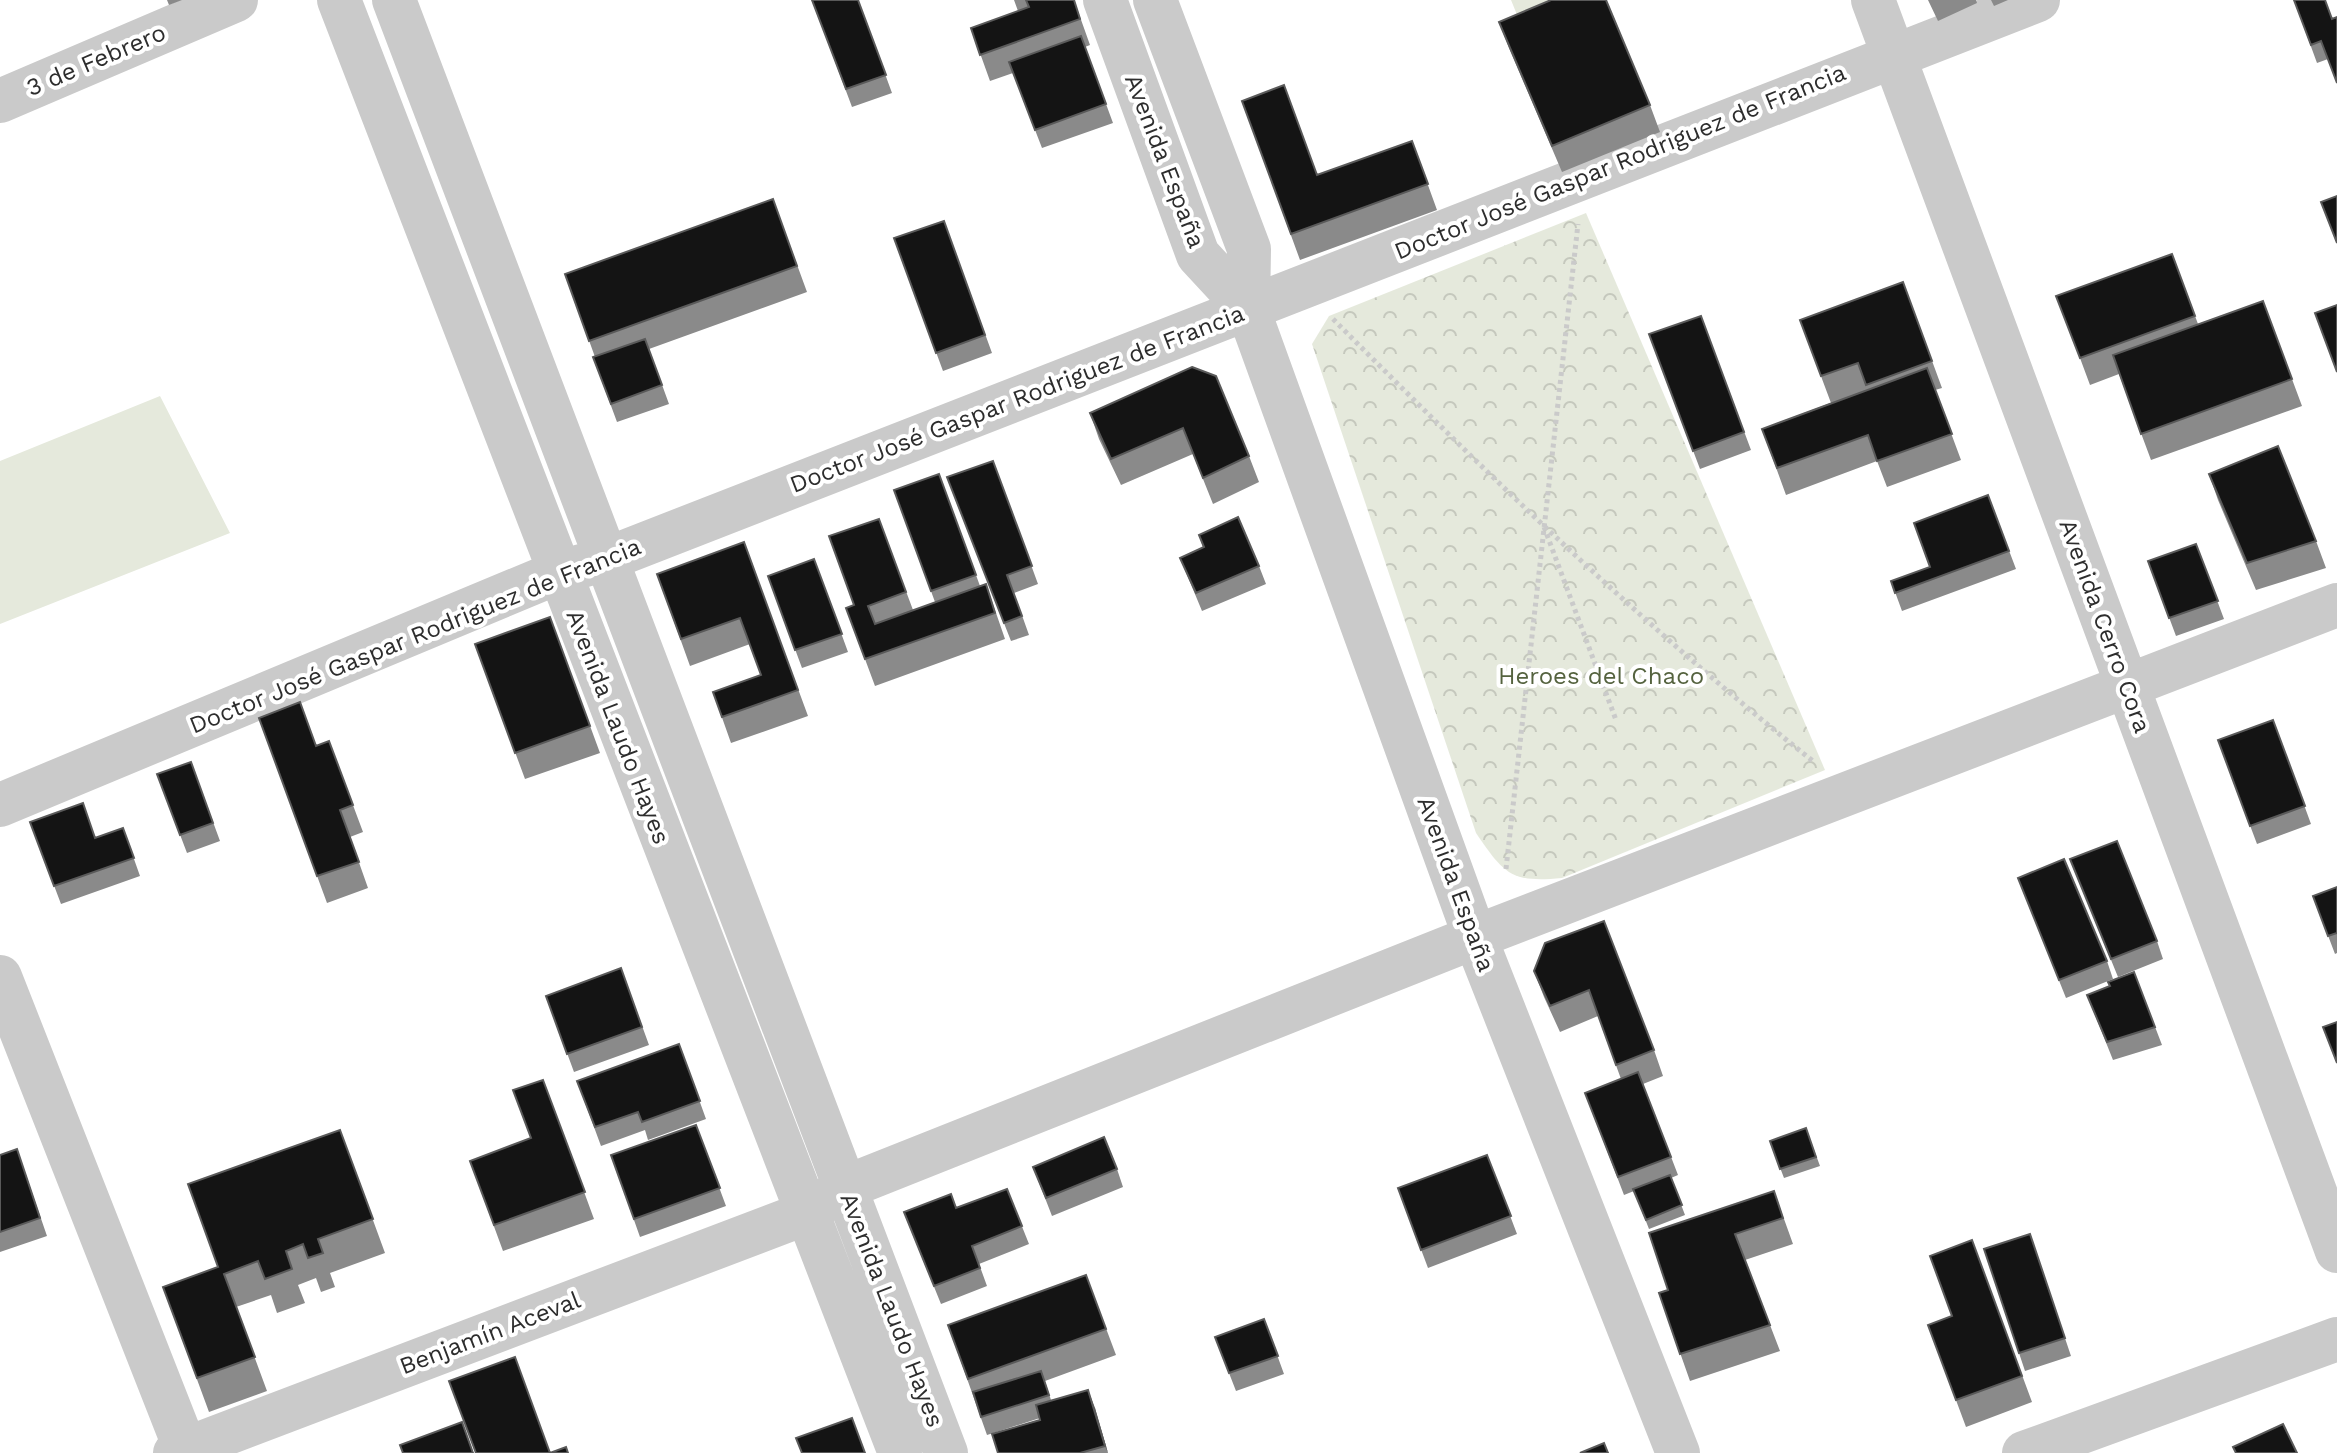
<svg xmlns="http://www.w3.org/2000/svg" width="2337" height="1453" font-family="'Work Sans',sans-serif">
<defs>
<pattern id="park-crowns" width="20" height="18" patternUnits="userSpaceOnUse" patternTransform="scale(2)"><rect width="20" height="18" fill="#e5e9dc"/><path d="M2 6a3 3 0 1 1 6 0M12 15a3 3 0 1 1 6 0" fill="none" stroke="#c5c8bd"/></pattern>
</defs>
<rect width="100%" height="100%" fill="#fff"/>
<path fill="url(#park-crowns)" d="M 1586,213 L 1825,770 L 1562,878 C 1511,883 1504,874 1476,833 L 1312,344 L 1329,316 Z"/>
<path fill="#e5e9dc" d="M 1511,0 L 1599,0 L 1522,27 Z
M 160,396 L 230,533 L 0,624 L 0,461 Z"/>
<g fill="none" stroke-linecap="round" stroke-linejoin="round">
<path stroke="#cacaca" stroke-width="5" stroke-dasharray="4 4" stroke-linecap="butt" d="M 1333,319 C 1487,474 1643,626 1814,762
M 1544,527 L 1616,720
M 1506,869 L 1578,224"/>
<path stroke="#cacaca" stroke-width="44" d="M 339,0 L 900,1453
M 394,0 L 946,1453
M 1105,0 L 1198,255 L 1248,309
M 1155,0 L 1249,249 L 1248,309 L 1475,937 L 1678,1453
M 1873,0 L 2337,1251
M 0,101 L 236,0
M 0,805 L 559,572 L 604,560 L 2038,0
M 0,977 L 187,1453
M 175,1453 L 804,1214 L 846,1187 L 1475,937 L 2337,605
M 2024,1453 L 2337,1339"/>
</g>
<path fill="#8a8a8a" d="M 167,0 L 182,0 L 169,5 Z
M 812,0 L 858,0 L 892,93 L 852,107 Z
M 1014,0 L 1074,0 L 1090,45 L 1085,47 L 1113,123 L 1042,148 L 1013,73 L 990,81 L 971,28 L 1018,11 Z
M 1928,0 L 1976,0 L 1977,3 L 1938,21 Z
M 1991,0 L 2008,0 L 1994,6 Z
M 2294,0 L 2332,19 L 2328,59 L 2317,63 Z
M 1499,22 L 1650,105 L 1660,132 L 1562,172 L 1509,48 Z
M 1242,101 L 1317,175 L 1412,141 L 1437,210 L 1300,260 Z
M 773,199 L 807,292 L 649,349 L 669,404 L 617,422 L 593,357 L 595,357 L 565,274 Z
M 944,221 L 992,353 L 943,371 L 894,238 Z
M 2172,254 L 2198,324 L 2263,301 L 2302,406 L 2151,460 L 2119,374 L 2090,385 L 2057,296 Z
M 1903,282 L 1942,388 L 1935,390 L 1961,460 L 1887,487 L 1877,461 L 1786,495 L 1762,429 L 1867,389 L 1831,403 L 1800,320 Z
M 1701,316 L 1751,450 L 1700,469 L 1649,334 Z
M 1192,367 L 1249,456 L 1259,482 L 1213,504 L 1193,454 L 1121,485 L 1099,439 L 1090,413 Z
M 993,461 L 1038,584 L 1014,593 L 1029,635 L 1011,641 L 954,496 Z
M 939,474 L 980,586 L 986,584 L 1005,639 L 875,686 L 846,608 L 854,605 L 879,519 L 913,610 L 935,602 L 894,490 Z
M 2209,474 L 2316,541 L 2326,568 L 2256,590 L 2218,500 Z
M 1988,495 L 2016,569 L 1902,611 L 1891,581 L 1930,567 Z
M 1199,535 L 1259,566 L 1266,584 L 1202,611 L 1180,558 L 1203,547 Z
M 744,542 L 808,716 L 731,743 L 713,692 L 761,675 L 750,644 L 690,666 L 657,574 Z
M 2196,544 L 2224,619 L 2176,636 L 2148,561 Z
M 814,559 L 848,652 L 802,668 L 768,576 Z
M 550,617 L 600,753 L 525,779 L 475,644 Z
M 259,718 L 316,746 L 329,741 L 363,832 L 350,837 L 368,888 L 327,903 Z
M 2273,720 L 2311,824 L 2257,844 L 2218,740 Z
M 191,762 L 220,841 L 187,853 L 157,774 Z
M 30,822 L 95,838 L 123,828 L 140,876 L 61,904 Z
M 2070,859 L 2157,941 L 2163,959 L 2118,977 Z
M 2018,878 L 2107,961 L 2113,979 L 2066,998 Z
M 2337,887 L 2337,953 L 2335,954 L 2313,896 Z
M 1545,943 L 1654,1050 L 1663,1076 L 1643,1084 L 1678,1175 L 1671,1178 L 1685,1215 L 1649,1229 L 1634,1191 L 1624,1195 L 1585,1093 L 1621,1079 L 1598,1016 L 1560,1032 L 1544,997 L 1534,971 Z
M 621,968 L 649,1045 L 574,1072 L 546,996 Z
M 2134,972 L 2162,1045 L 2113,1060 L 2087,995 L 2109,986 Z
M 679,1044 L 706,1119 L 648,1140 L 645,1130 L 601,1146 L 577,1081 Z
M 543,1080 L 594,1219 L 503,1251 L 470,1161 L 531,1138 Z
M 696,1125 L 726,1206 L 640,1237 L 611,1155 Z
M 1806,1128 L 1820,1166 L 1784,1178 L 1770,1141 Z
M 340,1130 L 385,1253 L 330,1273 L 335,1287 L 321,1292 L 316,1278 L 298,1285 L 305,1303 L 277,1313 L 271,1295 L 236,1307 L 267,1391 L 209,1412 L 163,1287 L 218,1267 Z
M 17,1149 L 47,1236 L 0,1252 L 0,1155 Z
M 1487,1155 L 1517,1234 L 1428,1268 L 1398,1188 Z
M 1033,1167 L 1117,1169 L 1123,1187 L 1052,1216 Z
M 1007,1189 L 1029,1244 L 979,1264 L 987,1286 L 941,1304 L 911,1230 L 956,1208 Z
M 1774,1191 L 1793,1244 L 1745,1260 L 1780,1351 L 1690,1381 L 1659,1293 L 1668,1290 Z
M 1972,1240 L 2032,1402 L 1966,1427 L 1928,1325 L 1952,1316 Z
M 2036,1252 L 2071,1356 L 2025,1371 L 2019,1353 Z
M 1086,1275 L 1116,1355 L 1045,1381 L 1051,1400 L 1095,1408 L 1108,1453 L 998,1453 L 1040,1420 L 1040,1418 L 987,1435 L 948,1325 Z
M 1264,1319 L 1284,1374 L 1236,1391 L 1215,1337 Z"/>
<path fill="#5a5a5a" d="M 1088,1390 L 1095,1408 L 1108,1453 L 1105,1446 Z"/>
<path fill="#141414" stroke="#5a5a5a" stroke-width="2" d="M 812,0 L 858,0 L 886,75 L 846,89 Z
M 1026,0 L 1074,0 L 1080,19 L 980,55 L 971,28 L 1029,7 Z
M 1551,0 L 1606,0 L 1650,105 L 1552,146 L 1499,22 Z
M 2294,0 L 2325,0 L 2332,19 L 2337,17 L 2337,83 L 2321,41 L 2311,45 Z
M 1081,36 L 1106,104 L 1035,130 L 1009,62 Z
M 1284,85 L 1317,175 L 1412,141 L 1428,184 L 1291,234 L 1242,101 Z
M 2337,196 L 2337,243 L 2321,202 Z
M 773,199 L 797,266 L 589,341 L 565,274 Z
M 944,221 L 985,335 L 936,353 L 894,238 Z
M 2172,254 L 2195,316 L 2080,358 L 2056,296 Z
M 1903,282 L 1932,361 L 1866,385 L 1858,363 L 1821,376 L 1800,320 Z
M 2263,301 L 2292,379 L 2141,434 L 2113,355 Z
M 2337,305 L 2337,372 L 2315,313 Z
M 1701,316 L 1744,432 L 1693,451 L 1649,334 Z
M 645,339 L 662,385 L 611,404 L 593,357 Z
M 1192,367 L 1216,376 L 1249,456 L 1203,478 L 1183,428 L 1111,459 L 1090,413 Z
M 1927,368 L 1952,434 L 1877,461 L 1868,435 L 1777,468 L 1762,429 Z
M 2278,446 L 2316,541 L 2247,563 L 2209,474 Z
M 993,461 L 1032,566 L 1007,575 L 1022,616 L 1004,623 L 947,477 Z
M 939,474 L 976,575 L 931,591 L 894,490 Z
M 1988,495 L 2009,551 L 1895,593 L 1891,581 L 1930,567 L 1914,523 Z
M 1238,517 L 1259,566 L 1196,593 L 1180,558 L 1204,547 L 1199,535 Z
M 879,519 L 906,592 L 868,606 L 875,624 L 986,584 L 995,613 L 865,659 L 846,608 L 854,605 L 829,536 Z
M 744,542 L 798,690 L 722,717 L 713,692 L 761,675 L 740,618 L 681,639 L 657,574 Z
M 2196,544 L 2218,601 L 2169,618 L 2148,561 Z
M 814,559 L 842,634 L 795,650 L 768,576 Z
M 550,617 L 590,726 L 515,753 L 475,644 Z
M 300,702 L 316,746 L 329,741 L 353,805 L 340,810 L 359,862 L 317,876 L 259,718 Z
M 2273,720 L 2305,806 L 2250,826 L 2218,740 Z
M 191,762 L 213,823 L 180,835 L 157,774 Z
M 83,803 L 95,838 L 123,828 L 134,858 L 54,886 L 30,822 Z
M 2117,841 L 2157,941 L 2111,959 L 2070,859 Z
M 2064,859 L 2107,961 L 2059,980 L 2018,878 Z
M 2337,887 L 2337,933 L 2328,936 L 2313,896 Z
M 1604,921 L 1654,1050 L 1616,1065 L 1589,990 L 1550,1006 L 1534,971 L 1545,943 Z
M 621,968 L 642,1027 L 567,1054 L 546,996 Z
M 2134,972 L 2155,1027 L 2107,1042 L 2087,995 L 2110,986 L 2108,982 Z
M 2337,1022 L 2337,1063 L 2323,1027 Z
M 679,1044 L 700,1101 L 642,1122 L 638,1112 L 595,1127 L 577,1081 Z
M 1638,1072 L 1671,1157 L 1618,1177 L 1585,1093 Z
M 543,1080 L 585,1192 L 494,1225 L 470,1161 L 531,1138 L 513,1090 Z
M 696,1125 L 720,1188 L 634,1219 L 611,1155 Z
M 1806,1128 L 1816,1157 L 1780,1169 L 1770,1141 Z
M 340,1130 L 373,1219 L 318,1239 L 323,1253 L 308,1258 L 303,1244 L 286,1251 L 292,1269 L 265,1279 L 258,1261 L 224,1274 L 255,1357 L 197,1378 L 163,1287 L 218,1267 L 188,1184 Z
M 1104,1137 L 1117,1169 L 1046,1198 L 1033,1167 Z
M 17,1149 L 40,1218 L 0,1232 L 0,1155 Z
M 1487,1155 L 1511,1216 L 1421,1250 L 1398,1188 Z
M 1670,1175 L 1682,1205 L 1646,1220 L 1633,1189 Z
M 1007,1189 L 1022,1226 L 972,1246 L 980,1268 L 934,1286 L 904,1212 L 951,1194 L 956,1208 Z
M 1774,1191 L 1783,1218 L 1735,1234 L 1770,1325 L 1680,1354 L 1659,1293 L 1668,1290 L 1649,1233 Z
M 2030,1234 L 2065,1338 L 2019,1353 L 1984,1249 Z
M 1972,1240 L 2022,1376 L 1956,1400 L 1928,1325 L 1952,1316 L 1930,1256 Z
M 1086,1275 L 1106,1329 L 968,1379 L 948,1325 Z
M 1264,1319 L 1278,1356 L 1229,1373 L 1215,1337 Z
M 515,1357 L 550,1453 L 566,1447 L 568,1453 L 476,1453 L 449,1381 Z
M 1041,1371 L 1049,1395 L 981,1417 L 973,1392 Z
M 1088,1390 L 1105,1446 L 1080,1453 L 998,1453 L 992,1434 L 1040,1420 L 1036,1405 Z
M 852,1418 L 865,1453 L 802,1453 L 796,1438 Z
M 462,1422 L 473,1453 L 403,1453 L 400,1445 Z
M 2283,1424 L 2297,1453 L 2236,1453 L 2233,1447 Z
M 1604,1443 L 1608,1453 L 1580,1453 Z"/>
<g text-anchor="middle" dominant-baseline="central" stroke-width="8" stroke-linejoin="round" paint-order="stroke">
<g font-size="24" fill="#2d2d2d" stroke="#fff">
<text transform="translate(96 60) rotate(-23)">3 de Febrero</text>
<text transform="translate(1165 161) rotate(69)">Avenida España</text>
<text transform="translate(1620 162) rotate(-22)">Doctor José Gaspar Rodriguez de Francia</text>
<text transform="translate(1017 399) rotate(-21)">Doctor José Gaspar Rodriguez de Francia</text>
<text transform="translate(2105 626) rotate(70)">Avenida Cerro Cora</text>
<text transform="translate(415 636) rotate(-22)">Doctor José Gaspar Rodriguez de Francia</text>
<text transform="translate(618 727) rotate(69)">Avenida Laudo Hayes</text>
<text transform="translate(1456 884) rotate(70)">Avenida España</text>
<text transform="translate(892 1310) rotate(69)">Avenida Laudo Hayes</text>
<text transform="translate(490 1333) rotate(-21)">Benjamín Aceval</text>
</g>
<g font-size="24" fill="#55633f" stroke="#fff">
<text x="1601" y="676">Heroes del Chaco</text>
</g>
</g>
</svg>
